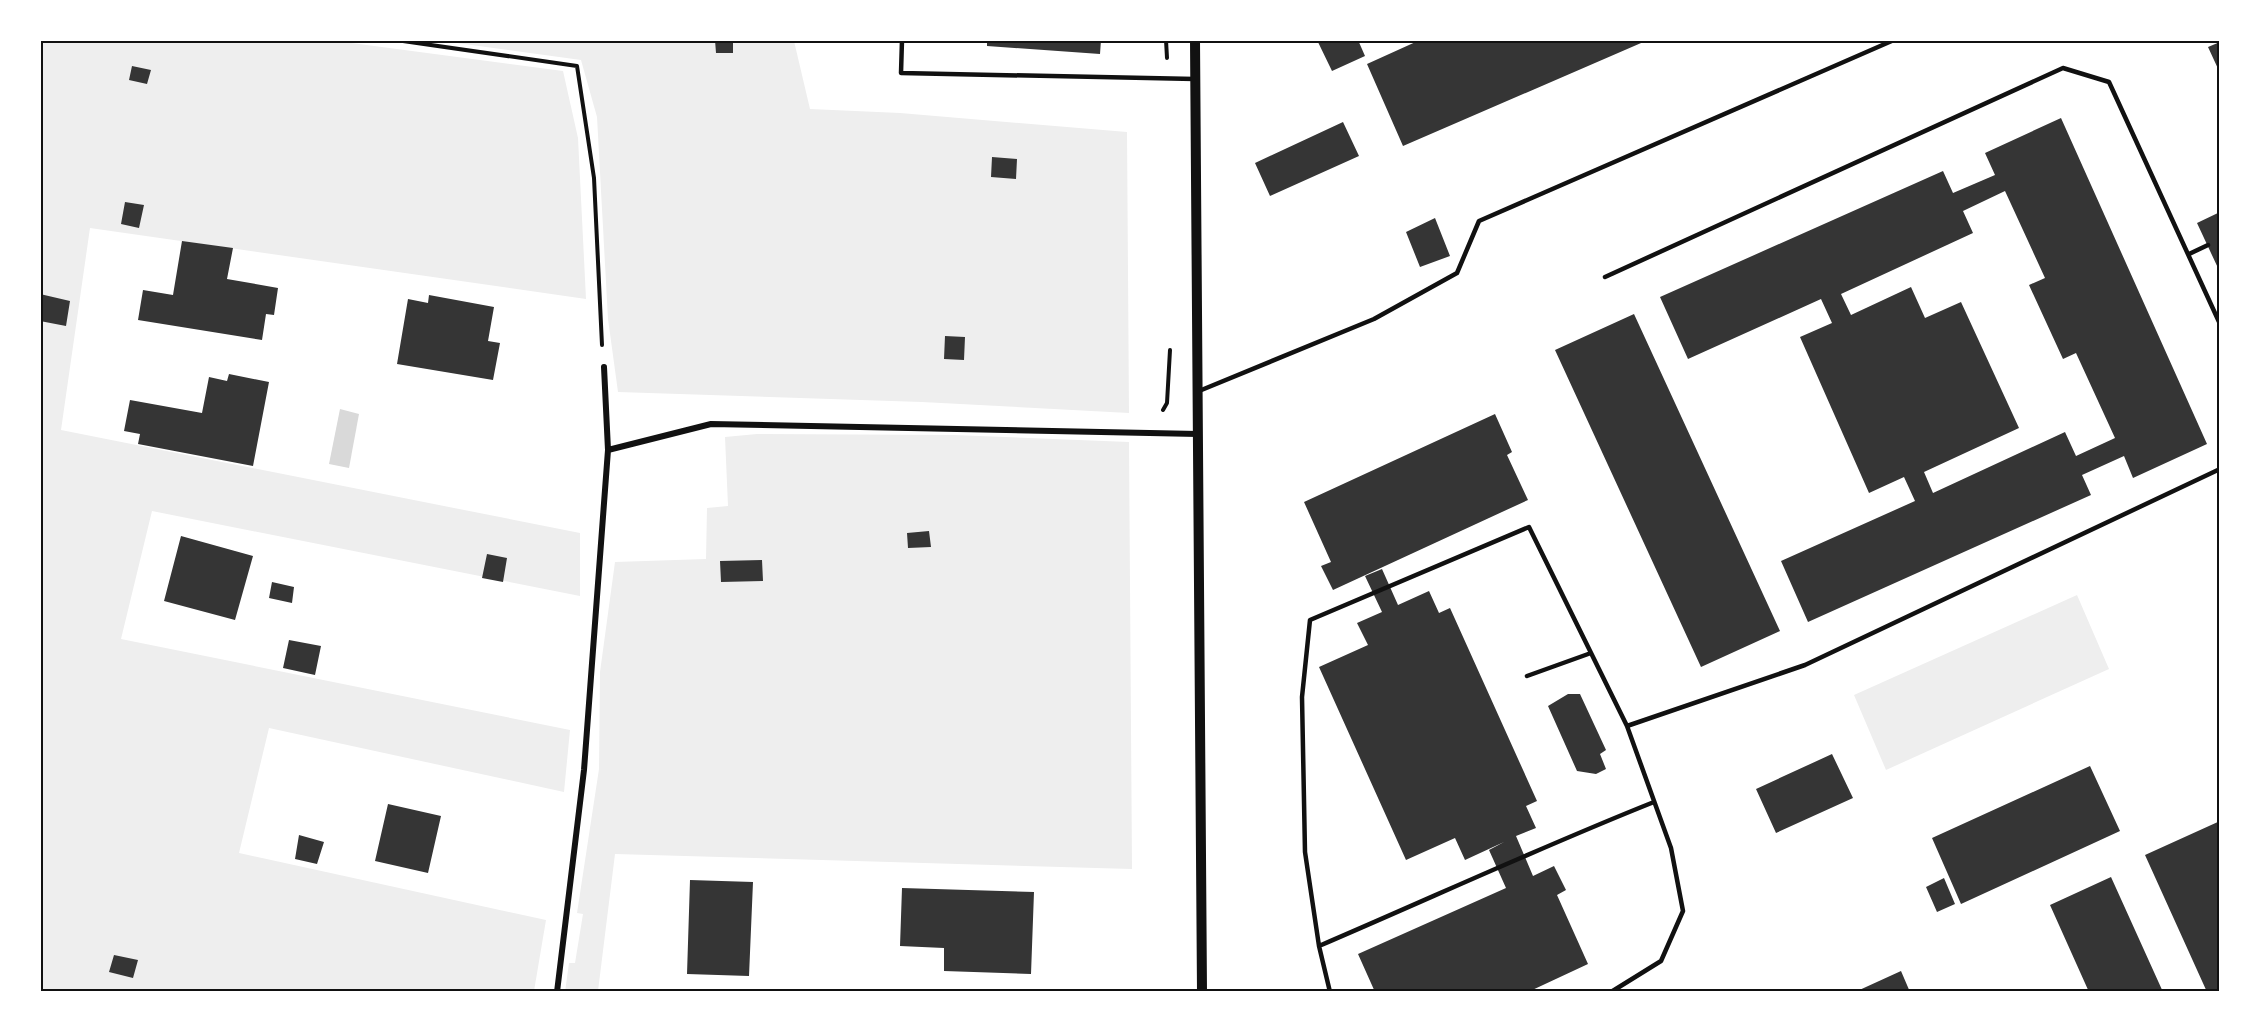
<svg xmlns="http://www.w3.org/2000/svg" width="2260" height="1032" font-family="'IBM Plex Serif',serif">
<rect width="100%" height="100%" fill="#fff"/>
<path fill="#eee" d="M 329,40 L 563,71 L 578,138 L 586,299 L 90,228 L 61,430 L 580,533 L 580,596 L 152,511 L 121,639 L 570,730 L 564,792 L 269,728 L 239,853 L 546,920 L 534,991 L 41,991 L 40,41 Z
M 442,41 L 794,41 L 810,109 L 900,113 L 1127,132 L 1129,413 L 922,402 L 618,392 L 608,319 L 597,117 L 581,60 Z
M 757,434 L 954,435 L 1129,442 L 1132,869 L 615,854 L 598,991 L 565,992 L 569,963 L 575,963 L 583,914 L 577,913 L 599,769 L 600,672 L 615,562 L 706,559 L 707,508 L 728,506 L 725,437 Z
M 2077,595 L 2109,669 L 1886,770 L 1854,695 Z"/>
<path fill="#d9d9d9" d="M 340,409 L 359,414 L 349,468 L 329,464 Z"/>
<path fill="#353535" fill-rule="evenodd" d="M 715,40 L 733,40 L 733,53 L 716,53 Z
M 987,40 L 1101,40 L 1100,54 L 987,46 Z
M 1317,40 L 1358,40 L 1365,56 L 1332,71 Z
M 1420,40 L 1648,40 L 1403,146 L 1367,64 Z
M 2220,42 L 2220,73 L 2208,47 Z
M 132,66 L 151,70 L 147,84 L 129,80 Z
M 2061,118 L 2207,444 L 2133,478 L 2124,456 L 2082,475 L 2091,495 L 1808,622 L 1781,561 L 1915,501 L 1904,477 L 1869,493 L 1800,337 L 1832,323 L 1821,299 L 1688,359 L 1660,297 L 1943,171 L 1953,193 L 1995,175 L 1985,153 ZM 2005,191 L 2045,278 L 2029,285 L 2063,359 L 2076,353 L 2115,438 L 2076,456 L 2065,432 L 1933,493 L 1924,472 L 2019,428 L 1961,302 L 1925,318 L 1911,287 L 1851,315 L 1841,294 L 1973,233 L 1963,211 Z
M 1343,122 L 1359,156 L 1270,196 L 1255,163 Z
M 992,157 L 1017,159 L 1016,179 L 991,177 Z
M 125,202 L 144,205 L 139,228 L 121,224 Z
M 2220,212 L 2220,267 L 2218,268 L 2197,223 Z
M 1435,218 L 1450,256 L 1420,267 L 1406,232 Z
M 182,241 L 233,248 L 227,279 L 278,288 L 274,315 L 266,314 L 262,340 L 138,320 L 143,290 L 173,295 Z
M 40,294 L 70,301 L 66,326 L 40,321 Z
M 429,295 L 494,307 L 488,341 L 500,343 L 493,380 L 397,364 L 408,299 L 428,303 Z
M 1634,314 L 1780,631 L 1701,667 L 1555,350 Z
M 945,336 L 965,337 L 964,360 L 944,359 Z
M 229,374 L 269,382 L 253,466 L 138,444 L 140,434 L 124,431 L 130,400 L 202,413 L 209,377 L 227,381 Z
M 1495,414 L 1512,452 L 1507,455 L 1528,500 L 1333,590 L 1321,566 L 1331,562 L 1304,502 Z
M 929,531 L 931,547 L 908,548 L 907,533 Z
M 181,536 L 253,556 L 235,620 L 164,601 Z
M 487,554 L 507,558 L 503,582 L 482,578 Z
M 762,560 L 763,581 L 721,582 L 720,561 Z
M 1382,569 L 1398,605 L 1429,591 L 1439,613 L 1450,608 L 1537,801 L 1526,806 L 1536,828 L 1516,836 L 1533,876 L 1554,866 L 1566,890 L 1557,895 L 1588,964 L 1528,992 L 1375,992 L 1358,954 L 1506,888 L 1489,850 L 1504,842 L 1465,860 L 1455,838 L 1406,860 L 1319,667 L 1368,645 L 1357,623 L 1382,612 L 1365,576 Z
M 272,582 L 294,587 L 292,603 L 269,598 Z
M 289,640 L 321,646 L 315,675 L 283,668 Z
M 1568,694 L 1580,694 L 1606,750 L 1600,754 L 1606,769 L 1596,774 L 1577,771 L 1548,706 Z
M 1832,754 L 1853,798 L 1776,833 L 1756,789 Z
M 2090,766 L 2120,831 L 1961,904 L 1932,838 Z
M 388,804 L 441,816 L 428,873 L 375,861 Z
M 2220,821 L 2220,992 L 2207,992 L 2145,855 Z
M 299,835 L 324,842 L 317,864 L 295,859 Z
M 2111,877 L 2163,992 L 2089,992 L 2050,905 Z
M 1944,878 L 1955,904 L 1937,912 L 1926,887 Z
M 690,880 L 753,882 L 749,976 L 687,974 Z
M 902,888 L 1034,892 L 1031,974 L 944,971 L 944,948 L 900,946 Z
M 114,955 L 138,960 L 133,978 L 109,972 Z
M 1901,971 L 1910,992 L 1855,992 Z"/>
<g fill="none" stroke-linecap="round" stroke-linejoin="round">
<path stroke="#111" stroke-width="4" d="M 396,40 L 577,66 L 594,178 L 602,345
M 1166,40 L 1167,58
M 1163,410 L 1167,403 L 1170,350"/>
<path stroke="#111" stroke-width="4.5" d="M 902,40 L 901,73 L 1195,79
M 2189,254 L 2208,245
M 1605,277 L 2063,68 L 2109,82 L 2220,324
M 1199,391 L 1374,319 L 1457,273 L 1479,221 L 1894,40
M 1527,676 L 1591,653
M 1627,726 L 1805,665 L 2220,469
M 1319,946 L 1305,852 L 1302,697 L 1310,620 L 1529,527 L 1627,726 L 1671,848 L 1683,911 L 1661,961 L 1611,992
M 1330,992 L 1319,946 C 1431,898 1541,847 1654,802"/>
<path stroke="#111" stroke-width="6" d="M 604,367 L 608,450
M 557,992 L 584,770 L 608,450 L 711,424 L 1198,434"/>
<path stroke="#111" stroke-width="10" d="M 1195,40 L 1202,992"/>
</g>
<rect width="2260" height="1032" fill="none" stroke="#ffffff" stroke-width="84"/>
<rect x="42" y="42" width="2176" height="948" fill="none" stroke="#111" stroke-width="2"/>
</svg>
